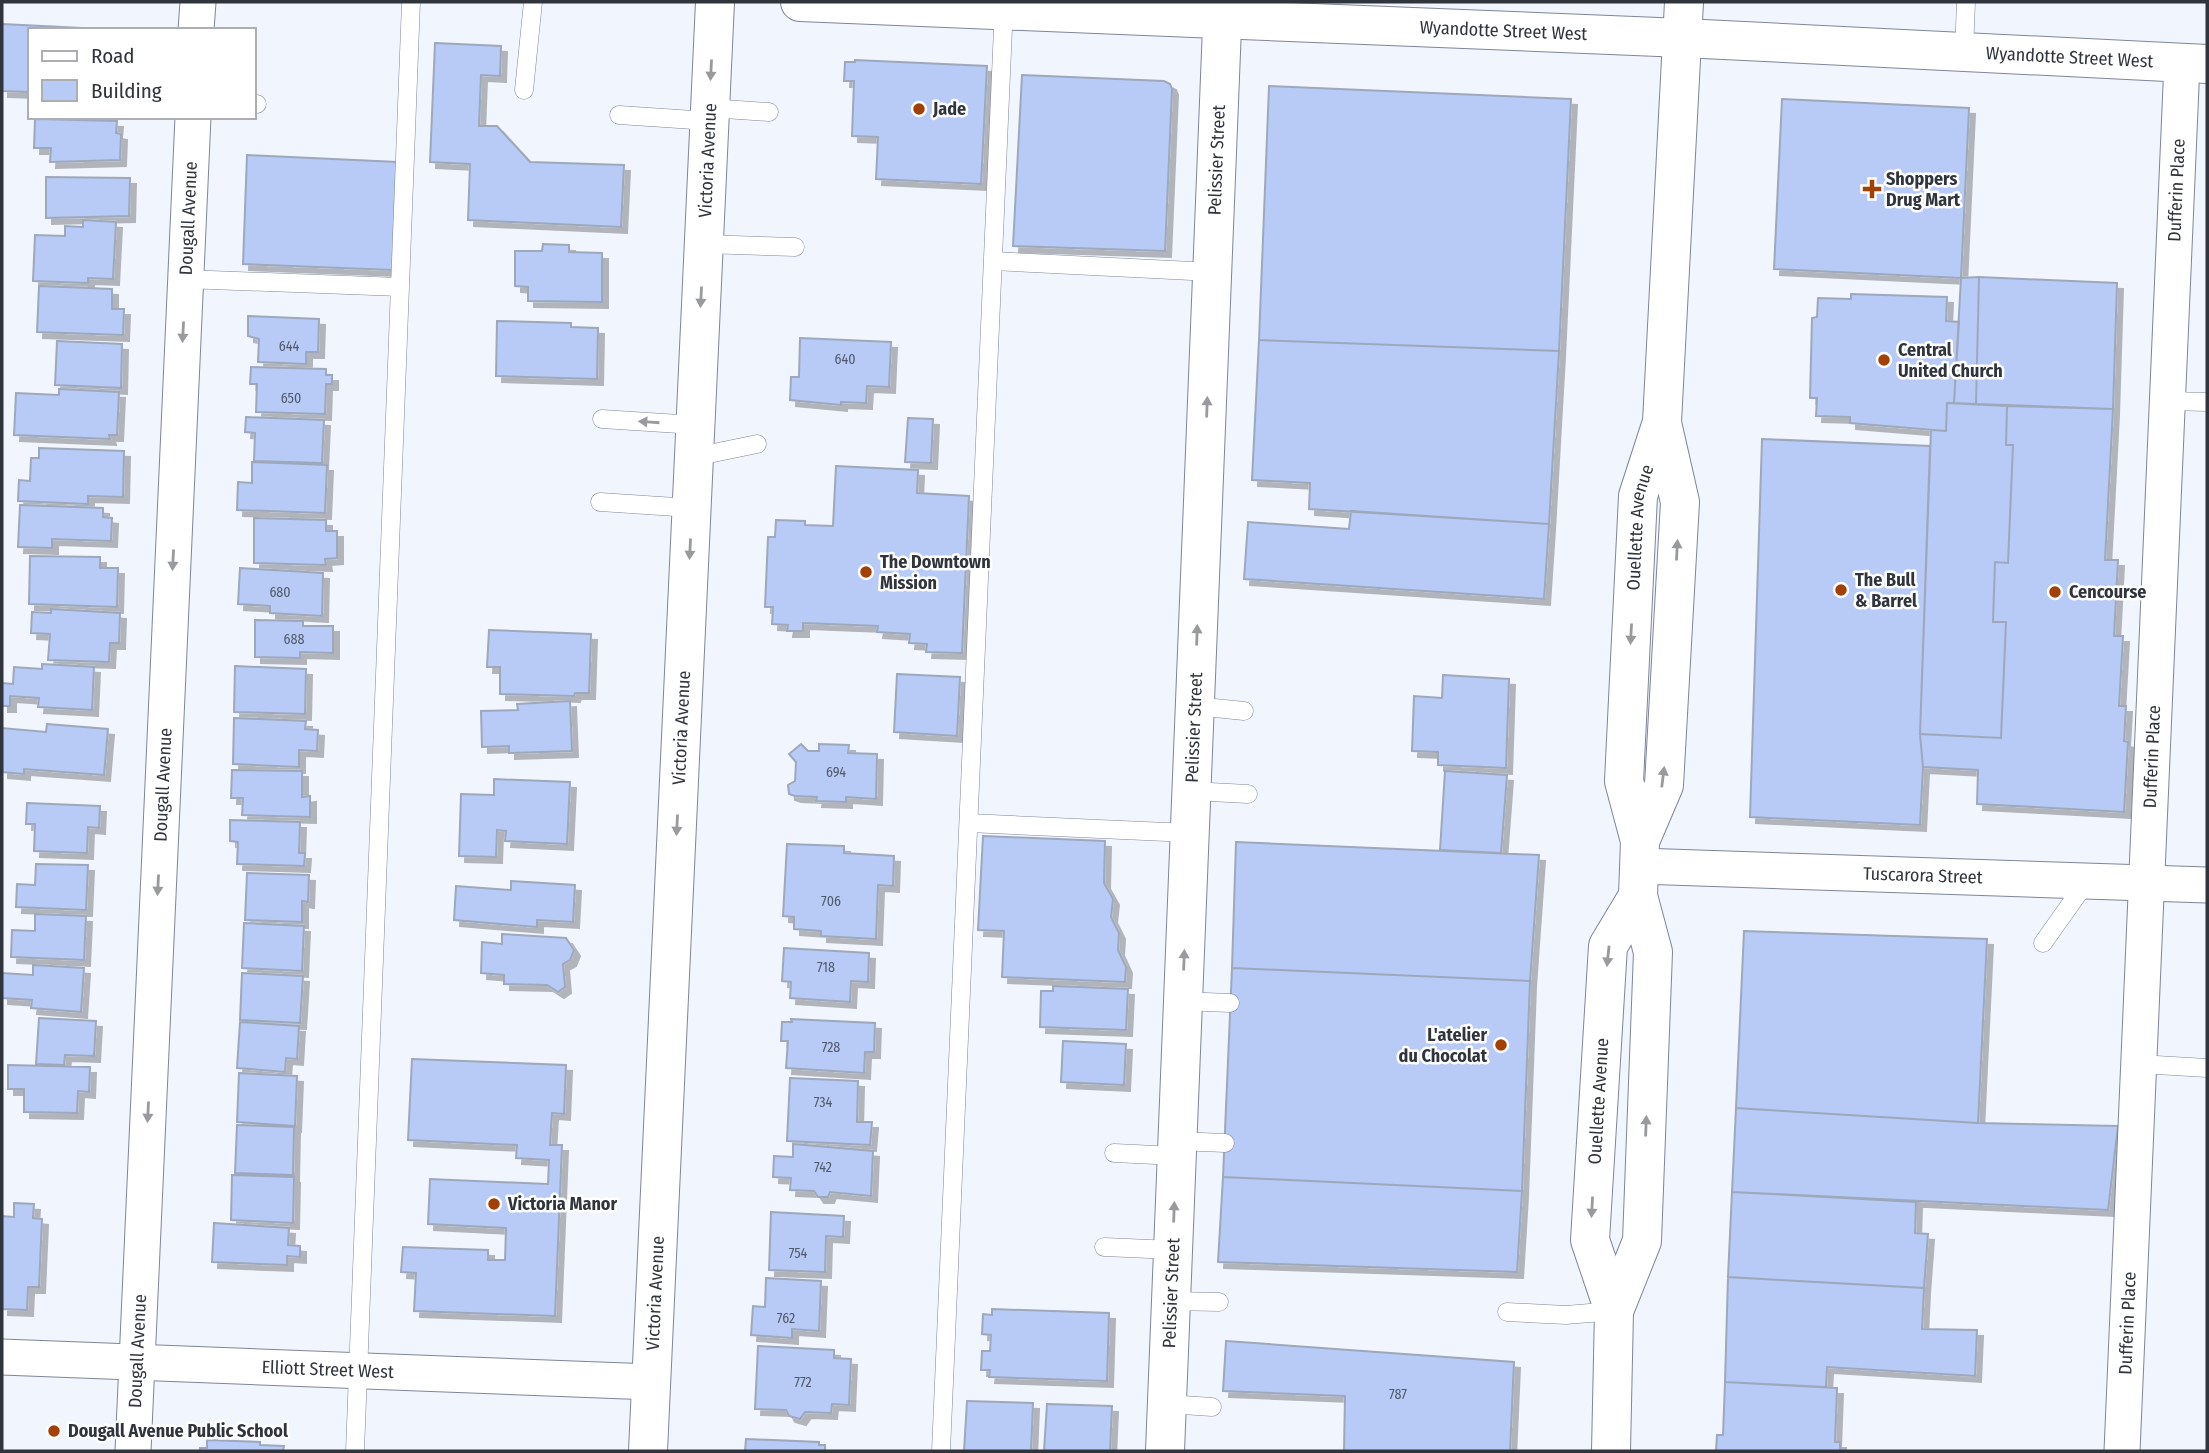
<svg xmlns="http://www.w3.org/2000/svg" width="2209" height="1453" font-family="'Fira Sans Condensed',sans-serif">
<defs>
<filter id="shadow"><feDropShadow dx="6" dy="6" stdDeviation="0" flood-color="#0004"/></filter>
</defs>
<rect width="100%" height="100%" fill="#f1f5fe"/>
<path fill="#b7cbf6" stroke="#9ea8bc" stroke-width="2" filter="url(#shadow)" d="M 2,24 L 123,30 L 30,30 L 30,92 L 2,91 Z
M 435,43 L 501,46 L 500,76 L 481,75 L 479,126 L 497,126 L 530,162 L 624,165 L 621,227 L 468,220 L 470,164 L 430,162 Z
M 855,60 L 987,66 L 981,184 L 876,179 L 878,137 L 852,136 L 854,81 L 844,81 L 845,62 L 855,62 Z
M 1022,75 L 1164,81 L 1170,84 L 1172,89 L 1165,251 L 1013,246 Z
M 1269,86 L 1571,99 L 1559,351 L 1259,340 Z
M 1782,99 L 1969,108 L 1961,278 L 1774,269 Z
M 35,119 L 117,121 L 116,133 L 121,134 L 120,160 L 50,162 L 51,148 L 34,148 Z
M 247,155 L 397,162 L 393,270 L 243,264 Z
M 46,177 L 130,178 L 129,216 L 46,218 Z
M 83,220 L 116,222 L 113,279 L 88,278 L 88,283 L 33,281 L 35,235 L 65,236 L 65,226 L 83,227 Z
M 543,244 L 569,245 L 569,252 L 602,253 L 602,302 L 528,301 L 528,287 L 515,286 L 515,251 L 542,251 Z
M 1979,277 L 2117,283 L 2113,409 L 1976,404 Z
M 1979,277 L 1976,404 L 1954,403 L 1961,278 Z
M 39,286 L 112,289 L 112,309 L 124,309 L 123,335 L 37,332 Z
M 1851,294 L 1947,297 L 1946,321 L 1959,322 L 1954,403 L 1947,403 L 1946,431 L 1850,423 L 1850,417 L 1816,416 L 1817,398 L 1810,398 L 1812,318 L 1817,317 L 1818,298 L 1851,299 Z
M 248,316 L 319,319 L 318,352 L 306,352 L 306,364 L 258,362 L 259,339 L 248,336 Z
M 497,321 L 571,323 L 571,327 L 598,328 L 597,379 L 496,376 Z
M 800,338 L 891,342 L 889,387 L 867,386 L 866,403 L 841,402 L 841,405 L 790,400 L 791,377 L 799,377 Z
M 1259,340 L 1559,351 L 1549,524 L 1309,509 L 1310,483 L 1252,480 Z
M 57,341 L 122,344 L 121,388 L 55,385 Z
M 251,367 L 326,369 L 326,375 L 332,375 L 332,384 L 326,384 L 325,414 L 256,412 L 257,384 L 250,384 Z
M 59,389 L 119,392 L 117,435 L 109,435 L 110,439 L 14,435 L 16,393 L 59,395 Z
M 1947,403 L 2007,406 L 2006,445 L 2013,445 L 2008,563 L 1995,562 L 1993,622 L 2006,622 L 2001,738 L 1920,734 L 1931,430 L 1946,431 Z
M 2007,406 L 2113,409 L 2105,560 L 2118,560 L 2114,636 L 2123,636 L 2119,706 L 2126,706 L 2124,741 L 2128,742 L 2124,812 L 1977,804 L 1978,770 L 1923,767 L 1920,734 L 2001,738 L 2006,622 L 1993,622 L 1995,562 L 2008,563 L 2013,445 L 2006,445 Z
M 246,417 L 324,420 L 322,463 L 254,461 L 255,433 L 245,432 Z
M 908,418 L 933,419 L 931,463 L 905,462 Z
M 1762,439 L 1930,446 L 1920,734 L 1923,767 L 1920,825 L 1750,817 Z
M 39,448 L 124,451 L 123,497 L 88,496 L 88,504 L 18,501 L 19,480 L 30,481 L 31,458 L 39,458 Z
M 252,462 L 327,465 L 325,513 L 237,510 L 238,482 L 252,483 Z
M 836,466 L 918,470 L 917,493 L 969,496 L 962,653 L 926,652 L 927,644 L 909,643 L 910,634 L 877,632 L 878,626 L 803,623 L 803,631 L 787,631 L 788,625 L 772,624 L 773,607 L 765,607 L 768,537 L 775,537 L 776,520 L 805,521 L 805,525 L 833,526 Z
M 20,505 L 103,508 L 103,517 L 112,518 L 111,541 L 52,539 L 52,548 L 18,547 Z
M 1351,511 L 1549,524 L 1544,599 L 1244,579 L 1248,522 L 1349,529 Z
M 254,518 L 326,520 L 326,531 L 337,531 L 337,558 L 325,559 L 326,565 L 254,563 Z
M 30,556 L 100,557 L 100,568 L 118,568 L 117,607 L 29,604 Z
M 240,568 L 323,573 L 322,616 L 270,613 L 270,606 L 238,604 Z
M 51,609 L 120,613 L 119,643 L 110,643 L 109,662 L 48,660 L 50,634 L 31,633 L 32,612 L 51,613 Z
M 255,620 L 303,621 L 303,626 L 333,626 L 333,653 L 300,652 L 300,658 L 255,657 Z
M 489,630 L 591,634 L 589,693 L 575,693 L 574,696 L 500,694 L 500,667 L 487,667 Z
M 42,664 L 94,667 L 92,710 L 38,707 L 39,698 L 10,696 L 10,706 L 2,706 L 2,683 L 13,684 L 14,667 L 42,669 Z
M 235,666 L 306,669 L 305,714 L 234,712 Z
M 897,674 L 960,677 L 957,736 L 894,732 Z
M 1443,675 L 1509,679 L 1506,768 L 1438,765 L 1438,752 L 1412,751 L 1414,696 L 1442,698 Z
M 570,701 L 572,751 L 509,753 L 509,746 L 482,747 L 481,711 L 518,710 L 517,704 Z
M 234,718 L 306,721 L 305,729 L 318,730 L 317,751 L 299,750 L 299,767 L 233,764 Z
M 47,724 L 108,729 L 104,775 L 24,769 L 24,774 L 2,772 L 2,728 L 46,732 Z
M 801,744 L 808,751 L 819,751 L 819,744 L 849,745 L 848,753 L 877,754 L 876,799 L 846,797 L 846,802 L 816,801 L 817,797 L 795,796 L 789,794 L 788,785 L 795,781 L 796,762 L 789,754 Z
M 232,770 L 302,771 L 302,797 L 310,796 L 310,817 L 242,815 L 243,798 L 231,798 Z
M 1445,771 L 1507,775 L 1501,853 L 1440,850 Z
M 494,779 L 570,782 L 567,844 L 505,841 L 506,831 L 497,830 L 496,857 L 459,856 L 461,794 L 494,795 Z
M 27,803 L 100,806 L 99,828 L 88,827 L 87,853 L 34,851 L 35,824 L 26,824 Z
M 230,820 L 300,822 L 299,853 L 305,853 L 304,866 L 237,864 L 238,842 L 230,841 Z
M 983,836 L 1105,841 L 1104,883 L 1113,899 L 1111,917 L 1119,933 L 1118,950 L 1126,967 L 1125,982 L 1002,977 L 1004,931 L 978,930 Z
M 1236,842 L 1539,855 L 1530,981 L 1232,968 Z
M 787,844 L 844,846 L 844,853 L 894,856 L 893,886 L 878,885 L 876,939 L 821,936 L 821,931 L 794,929 L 794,917 L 783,916 Z
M 36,864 L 88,865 L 86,910 L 16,907 L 17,884 L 35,885 Z
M 247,873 L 309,875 L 308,902 L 302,901 L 302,922 L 245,920 Z
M 511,881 L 575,885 L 573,922 L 537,920 L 537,927 L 454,920 L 456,886 L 511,890 Z
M 35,914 L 86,916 L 84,960 L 11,957 L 12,930 L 35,931 Z
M 244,923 L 304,926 L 302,971 L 242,968 Z
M 1744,931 L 1987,939 L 1978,1123 L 1736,1108 Z
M 502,934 L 566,938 L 574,950 L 570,960 L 563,964 L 565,987 L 558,992 L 547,985 L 504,984 L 504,975 L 481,973 L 482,942 L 502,944 Z
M 784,948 L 869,953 L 868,982 L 851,981 L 850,1002 L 790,998 L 791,982 L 782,981 Z
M 33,965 L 84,968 L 81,1012 L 31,1008 L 32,1000 L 2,998 L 2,973 L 33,975 Z
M 1232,968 L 1530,981 L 1522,1191 L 1223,1177 Z
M 242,973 L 303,976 L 300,1023 L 240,1020 Z
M 1053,986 L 1128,989 L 1126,1030 L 1040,1027 L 1041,991 L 1053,991 Z
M 39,1018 L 96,1021 L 94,1056 L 65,1055 L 64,1065 L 36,1064 Z
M 791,1019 L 875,1023 L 874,1052 L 865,1052 L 864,1073 L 786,1068 L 788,1041 L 781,1041 L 782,1022 L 792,1022 Z
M 240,1022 L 299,1026 L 297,1059 L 286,1058 L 285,1072 L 237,1068 Z
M 1063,1041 L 1126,1044 L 1124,1085 L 1061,1082 Z
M 412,1059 L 566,1065 L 564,1114 L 552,1113 L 550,1145 L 562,1145 L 555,1316 L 414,1311 L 416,1273 L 401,1272 L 403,1247 L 488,1250 L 488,1260 L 505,1260 L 506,1228 L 428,1224 L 430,1179 L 548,1184 L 549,1160 L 516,1158 L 517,1145 L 408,1140 Z
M 8,1065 L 90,1067 L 89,1092 L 78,1091 L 77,1113 L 24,1112 L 24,1089 L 8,1089 Z
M 239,1073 L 297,1076 L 295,1126 L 237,1122 Z
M 790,1078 L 858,1081 L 857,1122 L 872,1122 L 870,1145 L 787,1141 Z
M 1736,1108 L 1978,1123 L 2118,1126 L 2108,1210 L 1732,1192 Z
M 237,1125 L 294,1127 L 293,1175 L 235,1173 Z
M 793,1144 L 873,1151 L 871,1196 L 830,1192 L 828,1197 L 818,1197 L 814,1191 L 790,1190 L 791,1178 L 773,1177 L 774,1156 L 793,1157 Z
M 232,1175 L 294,1177 L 293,1223 L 231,1220 Z
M 1223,1177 L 1522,1191 L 1517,1272 L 1218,1262 Z
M 1732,1192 L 1916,1202 L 1915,1233 L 1928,1234 L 1924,1288 L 1728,1277 Z
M 14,1203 L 34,1204 L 33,1218 L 42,1219 L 39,1287 L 28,1287 L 27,1310 L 2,1309 L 2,1216 L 14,1217 Z
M 771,1212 L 844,1216 L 843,1237 L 826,1236 L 825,1272 L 769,1270 Z
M 214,1223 L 289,1228 L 288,1245 L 300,1246 L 300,1257 L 287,1256 L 287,1265 L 212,1262 Z
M 1728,1277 L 1924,1288 L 1922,1329 L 1977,1330 L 1975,1376 L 1827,1367 L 1826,1387 L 1725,1382 Z
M 766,1278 L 821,1281 L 819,1331 L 792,1329 L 792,1338 L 751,1335 L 753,1306 L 765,1307 Z
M 992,1309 L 1109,1313 L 1107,1381 L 989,1377 L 990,1370 L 981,1370 L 982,1351 L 990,1351 L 991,1335 L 982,1334 L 983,1314 L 992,1315 Z
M 1226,1341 L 1514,1362 L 1510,1451 L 1344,1451 L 1345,1396 L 1223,1391 Z
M 758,1346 L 834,1350 L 834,1358 L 851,1359 L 849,1405 L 832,1404 L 831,1413 L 805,1412 L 800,1419 L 789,1416 L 786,1410 L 755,1409 Z
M 1725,1382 L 1837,1388 L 1835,1442 L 1840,1442 L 1840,1451 L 1716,1451 L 1717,1435 L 1723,1435 Z
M 967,1401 L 1033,1403 L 1031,1451 L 964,1451 Z
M 1047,1404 L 1112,1406 L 1110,1451 L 1044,1451 Z
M 746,1439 L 819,1442 L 819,1445 L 825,1445 L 825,1451 L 745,1451 Z
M 207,1440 L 260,1442 L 260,1445 L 284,1446 L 283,1451 L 200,1451 L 200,1448 L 207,1448 Z"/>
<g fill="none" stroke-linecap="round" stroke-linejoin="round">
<defs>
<path id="service" d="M 1964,52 L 1966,2
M 524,90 L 533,2
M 254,104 L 257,104
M 710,108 L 769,112
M 619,115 L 709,121
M 704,244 L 795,247
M 993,261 L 1212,272
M 185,279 L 400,287
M 2168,401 L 2207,402
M 602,419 L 695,425
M 694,457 L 757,444
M 600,502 L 691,508
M 1195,706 L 1244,711
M 1191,791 L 1248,794
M 969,823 L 1189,833
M 2043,943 L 2087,881
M 1182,1001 L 1230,1003
M 2139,1064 L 2207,1068
M 1177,1141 L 1225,1143
M 1114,1153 L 1177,1156
M 1104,1247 L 1173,1250
M 1171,1301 L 1219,1302
M 1507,1312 L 1566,1315 L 1614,1311
M 1167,1404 L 1212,1407
M 355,1451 L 411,2
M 941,1451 L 1004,5"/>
<g id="minor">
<path d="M 196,30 L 198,2"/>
<path id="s1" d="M 1639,866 L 2207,885"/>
<path id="s2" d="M 2,1357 L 652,1382"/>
<path id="s3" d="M 133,1451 L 193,117"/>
<path id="s4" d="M 2122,1451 L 2182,63"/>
</g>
<g id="tertiary">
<path id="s5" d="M 648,1451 L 715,2"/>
<path id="s6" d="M 1165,1451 L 1223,2"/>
</g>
<g id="secondary">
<path id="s7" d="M 800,2 L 1683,38"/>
</g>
<g id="primary">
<path id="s8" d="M 1683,38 L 2207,64"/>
<path d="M 1640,841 L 1664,785 L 1680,502 L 1662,423"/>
<path id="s9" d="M 1614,1311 L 1590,1240 L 1608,946 L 1638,896"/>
<path id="s10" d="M 1611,1451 L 1614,1311 L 1642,1241 L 1653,952 L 1638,896 L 1640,841 L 1624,781 L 1638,496 L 1662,422 L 1684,2"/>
</g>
</defs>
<use href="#service" stroke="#7d8699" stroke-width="19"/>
<use href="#minor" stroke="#7d8699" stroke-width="37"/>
<use href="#tertiary" stroke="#7d8699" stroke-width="40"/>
<use href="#secondary" stroke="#7d8699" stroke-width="40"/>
<use href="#primary" stroke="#7d8699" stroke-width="40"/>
<use href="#service" stroke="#fff" stroke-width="18"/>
<use href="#minor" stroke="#fff" stroke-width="35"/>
<use href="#tertiary" stroke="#fff" stroke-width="38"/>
<use href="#secondary" stroke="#fff" stroke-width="38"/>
<use href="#primary" stroke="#fff" stroke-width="38"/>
</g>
<defs><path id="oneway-solid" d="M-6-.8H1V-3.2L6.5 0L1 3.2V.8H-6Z" transform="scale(1.75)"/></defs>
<g fill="#989a9e">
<use href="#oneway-solid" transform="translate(711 70) rotate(93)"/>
<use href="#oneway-solid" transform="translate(701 297) rotate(93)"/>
<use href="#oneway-solid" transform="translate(183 332) rotate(93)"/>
<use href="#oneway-solid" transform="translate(1207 407) rotate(-88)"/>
<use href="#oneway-solid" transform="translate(649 422) rotate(-176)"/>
<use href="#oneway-solid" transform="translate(690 549) rotate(93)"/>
<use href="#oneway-solid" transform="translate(1677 550) rotate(-87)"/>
<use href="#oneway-solid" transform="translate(173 560) rotate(93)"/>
<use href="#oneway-solid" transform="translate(1631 634) rotate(93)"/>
<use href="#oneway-solid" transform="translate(1197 635) rotate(-88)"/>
<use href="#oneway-solid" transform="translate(1663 777) rotate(-83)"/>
<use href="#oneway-solid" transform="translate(677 825) rotate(93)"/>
<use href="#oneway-solid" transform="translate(158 885) rotate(93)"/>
<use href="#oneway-solid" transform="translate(1608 956) rotate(96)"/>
<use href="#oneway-solid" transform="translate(1184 960) rotate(-88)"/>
<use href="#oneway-solid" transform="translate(148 1112) rotate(93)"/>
<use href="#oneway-solid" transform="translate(1646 1126) rotate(-88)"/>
<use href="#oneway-solid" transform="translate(1592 1207) rotate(93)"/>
<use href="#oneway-solid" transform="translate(1174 1212) rotate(-88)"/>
</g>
<g fill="#a34005" stroke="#fff" stroke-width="2.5">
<circle cx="919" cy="109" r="7"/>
<path d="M1868.5 178.5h7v7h7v7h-7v7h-7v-7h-7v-7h7z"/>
<circle cx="1884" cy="360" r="7"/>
<circle cx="866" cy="572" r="7"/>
<circle cx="1841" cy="590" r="7"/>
<circle cx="2055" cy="592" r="7"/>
<circle cx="1501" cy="1045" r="7"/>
<circle cx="494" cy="1204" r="7"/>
<circle cx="54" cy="1431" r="7"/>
</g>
<g text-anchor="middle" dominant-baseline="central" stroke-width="5" stroke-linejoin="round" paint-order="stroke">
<g font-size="14" fill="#525a6a">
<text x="289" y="346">644</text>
<text x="845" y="359">640</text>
<text x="291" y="398">650</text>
<text x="280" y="592">680</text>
<text x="294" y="639">688</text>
<text x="836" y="772">694</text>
<text x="831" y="901">706</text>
<text x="826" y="967">718</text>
<text x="831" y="1047">728</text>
<text x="823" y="1102">734</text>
<text x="823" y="1167">742</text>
<text x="798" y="1253">754</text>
<text x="786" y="1318">762</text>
<text x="803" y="1382">772</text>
<text x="1398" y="1394">787</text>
</g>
<g font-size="18" fill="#30343c" stroke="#fff">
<text stroke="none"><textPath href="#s7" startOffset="704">Wyandotte Street West</textPath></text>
<text stroke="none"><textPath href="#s8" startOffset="387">Wyandotte Street West</textPath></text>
<text stroke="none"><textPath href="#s5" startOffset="1292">Victoria Avenue</textPath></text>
<text stroke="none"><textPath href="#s6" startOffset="1292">Pelissier Street</textPath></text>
<text stroke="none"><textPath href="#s4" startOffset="1262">Dufferin Place</textPath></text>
<text stroke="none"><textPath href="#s3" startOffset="1234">Dougall Avenue</textPath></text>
<text stroke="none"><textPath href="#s10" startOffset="934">Ouellette Avenue</textPath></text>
<text stroke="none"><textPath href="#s5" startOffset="724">Victoria Avenue</textPath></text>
<text stroke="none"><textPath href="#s6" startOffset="724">Pelissier Street</textPath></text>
<text stroke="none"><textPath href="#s4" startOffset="695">Dufferin Place</textPath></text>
<text stroke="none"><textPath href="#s3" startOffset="667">Dougall Avenue</textPath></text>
<text stroke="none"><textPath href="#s1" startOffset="284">Tuscarora Street</textPath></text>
<text stroke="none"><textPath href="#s9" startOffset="214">Ouellette Avenue</textPath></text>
<text stroke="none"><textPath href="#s5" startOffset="158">Victoria Avenue</textPath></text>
<text stroke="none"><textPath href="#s6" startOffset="158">Pelissier Street</textPath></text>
<text stroke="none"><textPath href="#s4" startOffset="128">Dufferin Place</textPath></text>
<text stroke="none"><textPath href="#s3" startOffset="100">Dougall Avenue</textPath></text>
<text stroke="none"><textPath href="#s2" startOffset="326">Elliott Street West</textPath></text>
</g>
<g font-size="18" font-weight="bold" fill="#30343c" stroke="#fff" text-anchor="start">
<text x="933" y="109">Jade</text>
<text x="1886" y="179">Shoppers<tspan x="1886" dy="21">Drug Mart</tspan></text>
<text x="1898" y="350">Central<tspan x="1898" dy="21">United Church</tspan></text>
<text x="880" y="562">The Downtown<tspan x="880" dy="21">Mission</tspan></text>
<text x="1855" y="580">The Bull<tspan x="1855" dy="21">&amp; Barrel</tspan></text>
<text x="2069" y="592">Cencourse</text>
<text x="1487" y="1035" text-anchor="end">L'atelier<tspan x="1487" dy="21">du Chocolat</tspan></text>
<text x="508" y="1204">Victoria Manor</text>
<text x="68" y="1431">Dougall Avenue Public School</text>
</g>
</g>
<rect width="2209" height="1453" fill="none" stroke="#30343c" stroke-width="7"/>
<rect x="28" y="28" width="228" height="91" fill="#ffffff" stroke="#acaeb1" stroke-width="2"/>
<rect x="42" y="51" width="35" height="10" fill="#ffffff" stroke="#acaeb1" stroke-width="2"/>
<text x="91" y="63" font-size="21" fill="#30343c">Road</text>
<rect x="42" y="80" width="35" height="21" fill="#b7cbf6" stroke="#acaeb1" stroke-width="2"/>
<text x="91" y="98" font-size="21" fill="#30343c">Building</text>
</svg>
